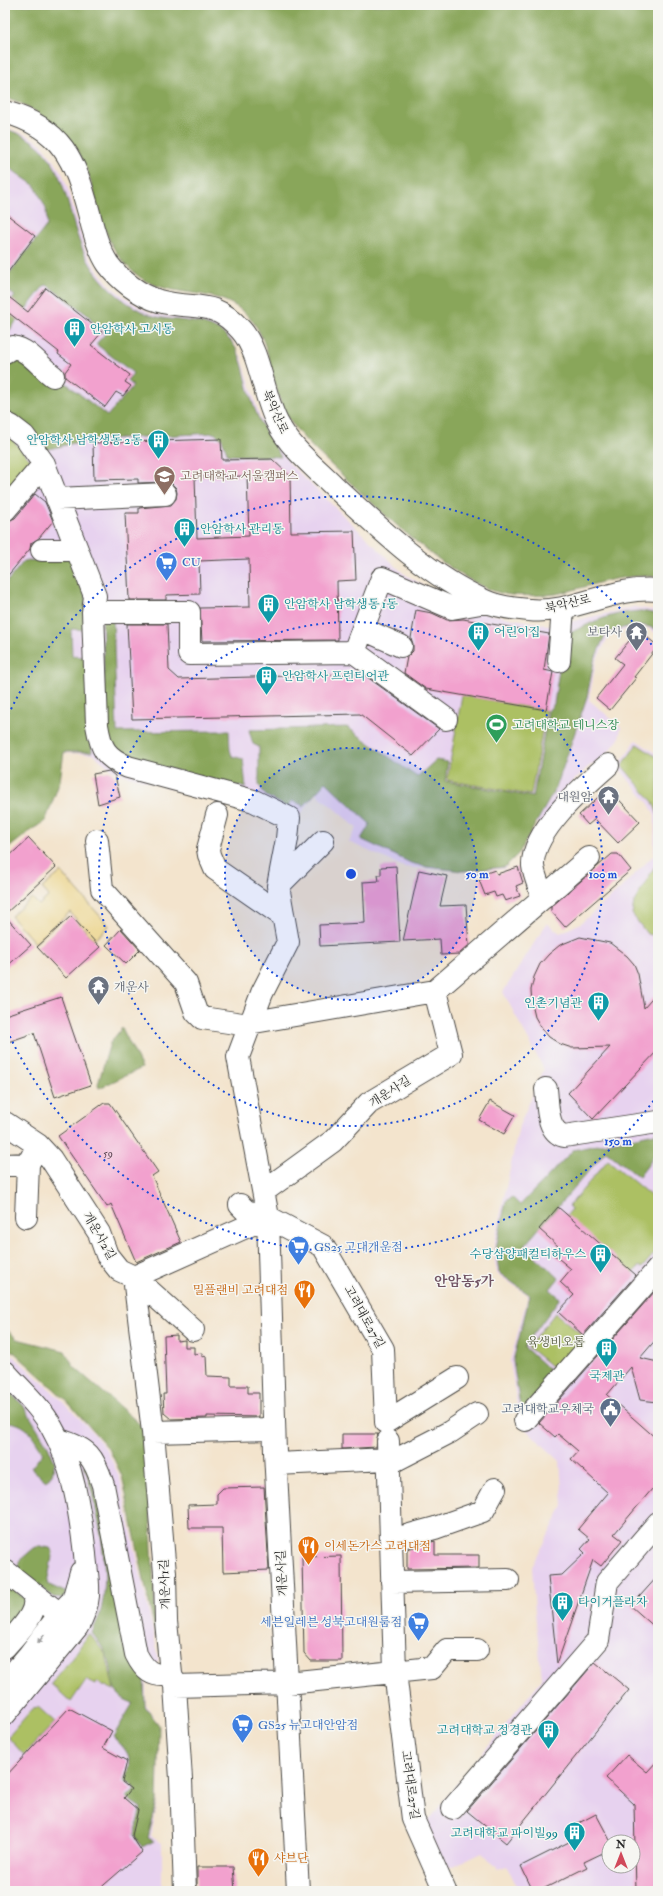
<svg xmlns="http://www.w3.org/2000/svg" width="663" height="1896" font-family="'IM FELL Double Pica','Noto Serif KR',serif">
<rect width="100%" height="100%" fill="#f6f6f2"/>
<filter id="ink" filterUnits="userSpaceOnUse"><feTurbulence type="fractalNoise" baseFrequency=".025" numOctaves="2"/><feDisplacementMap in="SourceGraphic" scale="8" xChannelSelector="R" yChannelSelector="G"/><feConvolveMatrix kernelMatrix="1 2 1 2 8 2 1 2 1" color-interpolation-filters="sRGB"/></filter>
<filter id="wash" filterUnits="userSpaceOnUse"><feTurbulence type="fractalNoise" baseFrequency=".012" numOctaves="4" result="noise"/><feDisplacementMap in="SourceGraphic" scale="16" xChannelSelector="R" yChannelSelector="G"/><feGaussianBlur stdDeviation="0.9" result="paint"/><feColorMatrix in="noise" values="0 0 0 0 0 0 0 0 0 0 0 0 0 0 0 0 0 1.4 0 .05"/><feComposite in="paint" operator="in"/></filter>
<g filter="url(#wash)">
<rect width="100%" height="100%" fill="#f3e4cd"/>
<path fill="#e7d2ef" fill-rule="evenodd" d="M 5,127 L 28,136 L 41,144 L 55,162 L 63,175 L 69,192 L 85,249 L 95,267 L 111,287 L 136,305 L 151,313 L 201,321 L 214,325 L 231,338 L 242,358 L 260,417 L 290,464 L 403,573 L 461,609 L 553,626 L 634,607 L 658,611 L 658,635 L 648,628 L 630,628 L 609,636 L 596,661 L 589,700 L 621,727 L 619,739 L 604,757 L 588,767 L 570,784 L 541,825 L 531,819 L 505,869 L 470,872 L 404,867 L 349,842 L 357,828 L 316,793 L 293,825 L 256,813 L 115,772 L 93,754 L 60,753 L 5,727 Z
M 636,740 L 658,755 L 658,1891 L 519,1891 L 507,1866 L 498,1869 L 482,1852 L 442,1871 L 423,1827 L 542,1679 L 535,1612 L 532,1567 L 563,1506 L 560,1461 L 520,1424 L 510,1361 L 528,1295 L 497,1274 L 493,1250 L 519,1126 L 544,1069 L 503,992 L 547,923 L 560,933 L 581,923 L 619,890 L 654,855 L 655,816 L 649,804 L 618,767 ZM 609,1842 L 633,1842 L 633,1866 L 609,1866 Z
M 5,1348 L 65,1403 L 87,1426 L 107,1450 L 120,1478 L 159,1660 L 146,1678 L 146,1705 L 159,1725 L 158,1801 L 151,1836 L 162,1844 L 162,1891 L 5,1891 Z"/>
<path fill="#acc064" stroke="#6c7648" d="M 5,431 L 33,463 L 5,500 Z
M 462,695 L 546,710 L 531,795 L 447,780 Z
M 637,744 L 658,758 L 658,815 L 653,802 L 622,766 Z
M 658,861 L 658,936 L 647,934 L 632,914 L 634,902 Z
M 608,1160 L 658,1202 L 658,1249 L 642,1268 L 639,1266 L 624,1284 L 557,1227 L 572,1209 L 569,1206 Z
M 555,1313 L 585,1337 L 557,1371 L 528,1347 Z
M 89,1633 L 106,1655 L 114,1690 L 97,1682 L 96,1685 L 86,1680 L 71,1702 L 51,1684 L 76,1653 Z
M 38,1707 L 55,1722 L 24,1755 L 8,1737 L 33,1708 Z"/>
<path fill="#89a65a" stroke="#5a6842" d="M 5,5 L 658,5 L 658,577 C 622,572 590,587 556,594 C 542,596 525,596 511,595 C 461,590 380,510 343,476 C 323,457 302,440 288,417 C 269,385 274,345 249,317 C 221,287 181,298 148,282 C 136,276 125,265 118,255 C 96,223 97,182 77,150 C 71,139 61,132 52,124 C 38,112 22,102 5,97 Z
M 5,129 C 78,149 59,221 94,270 C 107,289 129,307 150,315 C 174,323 205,317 225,335 C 244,351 244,379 252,401 C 258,421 270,439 281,457 L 228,455 L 222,439 L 214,433 L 87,440 L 45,450 L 5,417 L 5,358 L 12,355 L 61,379 L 107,416 L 133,386 L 128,381 L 133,373 L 96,344 L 105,334 L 104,330 L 92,321 L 89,316 L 47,285 L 44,286 L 5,336 L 5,309 L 15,296 L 5,289 L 5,279 L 47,225 L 46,208 L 35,186 L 11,169 L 5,167 Z
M 71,557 L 86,597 L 87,630 L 71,629 L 72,656 L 87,657 L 92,752 L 64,752 L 60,781 L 45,822 L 34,828 L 5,851 L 5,584 L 24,561 Z
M 641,611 L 658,614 L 658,631 C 641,620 624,628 606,633 L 594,661 L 587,697 L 556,788 L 519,853 L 505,867 L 463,871 L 427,867 L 411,863 L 361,839 L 370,824 L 326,782 L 302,808 L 303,805 L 292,801 L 287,807 L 266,796 L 259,785 L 259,747 L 253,744 L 249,730 L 347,727 L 417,777 L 436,760 L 448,762 L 445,781 L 533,797 L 548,711 L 554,704 L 564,636 C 589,623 613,612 641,611 Z
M 113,616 L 117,732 L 229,731 L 230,750 L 232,756 L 243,759 L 246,788 L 133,760 L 110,744 L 106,729 L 102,617 Z
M 122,1028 L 142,1068 L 99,1088 L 98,1084 L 110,1043 Z
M 655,1133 C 663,1150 648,1164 639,1177 L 606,1151 L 524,1246 L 559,1278 L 550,1289 L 560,1298 L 524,1347 L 555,1375 L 521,1412 L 513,1361 L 530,1295 L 499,1273 L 496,1248 L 506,1201 L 512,1197 L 520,1205 L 573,1150 Z
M 5,1328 L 17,1339 L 65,1351 L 74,1367 L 142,1426 L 147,1439 L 156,1636 L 122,1476 L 109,1449 L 66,1400 L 5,1344 Z
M 5,1388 L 23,1405 L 48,1446 L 55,1462 L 52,1474 L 46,1481 L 31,1468 L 43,1453 C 33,1436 27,1422 5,1422 Z
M 84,1464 L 89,1469 L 144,1678 L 145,1707 L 159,1725 L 157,1802 L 148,1838 L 154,1841 L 142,1847 L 134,1835 L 141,1808 L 126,1798 L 135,1789 L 125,1780 C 134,1759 130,1753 113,1737 L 133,1703 C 105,1694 117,1674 106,1654 C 102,1646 97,1640 92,1633 C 95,1625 99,1618 101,1610 C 112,1569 96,1503 84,1464 Z
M 39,1546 L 50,1548 L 53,1552 L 47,1584 L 67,1593 L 63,1598 L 53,1597 L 19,1571 L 19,1561 L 34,1548 Z
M 5,1582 L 24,1598 L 27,1603 L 5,1637 Z"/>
<path fill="#eeda9e" stroke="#8c8264" d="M 61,872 L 109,926 L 94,940 L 70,912 L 35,943 L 11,916 L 32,898 L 39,905 L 49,896 L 42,888 Z"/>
<g id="blocks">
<path fill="#f2a1ce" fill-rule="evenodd" d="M 5,213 L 35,236 L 5,276 Z
M 46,288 L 102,332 L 91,345 L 130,375 L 125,382 L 131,386 L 123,396 L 116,392 L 105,407 L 65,377 L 65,372 L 71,364 L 58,354 L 59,352 L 5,310 L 5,294 L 28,312 Z
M 221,439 L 222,460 L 272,459 L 290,476 L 291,532 L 354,531 L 356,580 L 337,581 L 338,640 L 202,641 L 200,608 L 250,607 L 249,559 L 199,561 L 200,594 L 166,595 L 166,600 L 129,600 L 125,513 L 139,513 L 139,508 L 171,505 L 176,499 L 177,493 L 176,488 L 171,483 L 165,482 L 138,483 L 138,479 L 94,480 L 93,443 ZM 247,476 L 249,536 L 197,538 L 195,477 Z
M 35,494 L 45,502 L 53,521 L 39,538 L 31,543 L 30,549 L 5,579 L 5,522 L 15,518 Z
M 416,610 L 432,613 L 447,620 L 463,619 L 549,634 L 544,670 L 553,672 L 546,710 L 426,689 L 404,673 L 407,657 L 413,651 L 413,644 L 411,638 Z
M 127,624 L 167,624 L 169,670 L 179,679 L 363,674 L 439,729 L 413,756 L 360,714 L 132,719 Z
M 638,630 L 658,646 L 634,677 L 636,678 L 610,710 L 596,698 L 623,664 L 615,658 Z
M 109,771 L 115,776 L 120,797 L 98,804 L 93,774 Z
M 608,788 L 640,822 L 618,843 L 595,819 L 588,825 L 579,815 Z
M 29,838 L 56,867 L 5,914 L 5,860 Z
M 612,854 L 618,854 L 631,870 L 565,927 L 551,911 L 551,907 Z
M 396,866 L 400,942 L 320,946 L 319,925 L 365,923 L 363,882 L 379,881 L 378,875 L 381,875 L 381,867 Z
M 518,867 L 523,883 L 516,886 L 520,896 L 505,901 L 502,895 L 496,897 L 494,892 L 485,895 L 479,880 L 482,879 L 481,875 L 495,870 L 497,874 Z
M 419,870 L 447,876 L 440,906 L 466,905 L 469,945 L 459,954 L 441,955 L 440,939 L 403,941 Z
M 5,916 L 31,945 L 5,968 Z
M 71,916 L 100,947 L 66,978 L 37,947 Z
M 121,929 L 140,950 L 126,964 L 106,945 Z
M 580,937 L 610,943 L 627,956 L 634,964 L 638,974 L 644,1008 L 658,992 L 658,1050 L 593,1119 L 568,1093 L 610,1047 L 572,1048 L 560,1044 L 549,1037 L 542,1029 L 535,1017 L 532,1004 L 531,990 L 534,977 L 540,964 L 549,954 L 560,945 Z
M 61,997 L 91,1085 L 55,1097 L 34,1033 L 5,1043 L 5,1015 Z
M 490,1101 L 515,1115 L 504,1134 L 479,1120 Z
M 104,1103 L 110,1103 L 158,1172 L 152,1176 L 181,1242 L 136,1262 L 111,1204 L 107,1207 L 58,1136 Z
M 558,1207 L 636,1275 L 583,1335 L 558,1312 L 574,1295 L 560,1282 L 571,1269 L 552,1253 L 558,1246 L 539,1229 Z
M 655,1291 L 658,1294 L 658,1337 L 640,1358 L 658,1362 L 658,1402 L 640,1400 L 631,1367 L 607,1395 L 658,1440 L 658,1482 L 614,1534 L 622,1540 L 601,1566 L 593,1560 L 557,1664 L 548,1576 L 562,1575 L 585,1553 L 581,1549 L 590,1539 L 578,1529 L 608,1493 L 571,1459 L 578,1451 L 558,1434 L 555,1437 L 539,1423 Z
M 177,1335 L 177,1341 L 185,1340 L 185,1347 L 194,1347 L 194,1354 L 202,1353 L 202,1357 L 206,1356 L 207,1376 L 231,1377 L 231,1386 L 248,1386 L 248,1393 L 259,1393 L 259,1417 L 207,1416 L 207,1418 L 171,1419 L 164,1413 L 163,1394 L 166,1394 L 164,1336 Z
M 342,1434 L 378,1434 L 376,1447 L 342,1449 Z
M 264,1487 L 269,1570 L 223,1572 L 222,1528 L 189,1528 L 188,1505 L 217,1504 L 217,1494 L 223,1488 Z
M 435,1541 L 435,1555 L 479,1555 L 479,1568 L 407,1569 L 407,1549 Z
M 341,1556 L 342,1661 L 311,1661 L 304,1653 L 302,1557 Z
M 658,1576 L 658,1630 L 631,1606 Z
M 595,1662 L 629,1690 L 506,1843 L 467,1811 Z
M 69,1708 L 112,1731 L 103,1748 L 127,1761 L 122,1782 L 131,1789 L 124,1798 L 138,1810 L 132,1836 L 142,1852 L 97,1891 L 5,1891 L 5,1777 Z
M 627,1755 L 647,1772 L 658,1760 L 658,1891 L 636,1891 L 634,1804 L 606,1778 Z
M 596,1814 L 611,1842 L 609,1842 L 609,1850 L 584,1862 L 587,1867 L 539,1891 L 533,1891 L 521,1866 L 579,1837 L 573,1826 Z
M 197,1867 L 233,1867 L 235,1891 L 197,1891 Z"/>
</g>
</g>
<g filter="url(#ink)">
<use href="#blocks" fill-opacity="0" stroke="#494743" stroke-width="1"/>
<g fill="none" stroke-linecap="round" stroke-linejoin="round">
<defs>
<path id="minor" d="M 5,112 C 62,128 75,160 89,213 C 93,230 98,249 108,264 C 120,280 139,295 159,301 C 194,311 212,297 241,330 C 260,351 263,395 277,422 C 290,448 314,466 334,486 C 380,529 427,575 485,601 C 498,607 515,609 529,610 C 573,615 613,585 658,590
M 5,352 L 13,347 C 30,350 40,367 53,376
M 5,423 L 11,426 L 24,436 L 44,464 L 95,596 L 93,612 L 97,725 C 101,749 105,757 128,767 L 254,801 L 289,818 L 287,839 L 278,886 L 288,942 L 262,993 L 238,1057 L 268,1217 L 275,1452 L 298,1891
M 57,499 L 165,494
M 5,510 L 44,464
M 42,550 L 77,550
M 93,612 L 189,612 L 189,654 L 354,652 L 382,578 L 452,608 L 486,602
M 363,629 L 401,646
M 354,652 L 446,719
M 559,661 L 563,608
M 217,815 L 208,849 L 209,855 L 215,869 L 283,916
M 97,840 L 102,889 L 186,983 L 196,1012 L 202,1018 L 242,1024 L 435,991 L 451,1054 L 369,1103 L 333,1141 L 264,1191
M 278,886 L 323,841
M 543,898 C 540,888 534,876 533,866 C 531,832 584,786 608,765
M 435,991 L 589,858
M 546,1089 C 548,1104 546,1131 564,1136 L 658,1122
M 5,1123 L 38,1145 L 51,1159 L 99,1233 L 107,1255 L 119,1270 L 134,1277 L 193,1330
M 5,1165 L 28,1164
M 240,1205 L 246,1211 L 268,1217 L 323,1246 L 383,1349 L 386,1422 L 457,1378
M 26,1217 L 28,1164 L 38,1145
M 134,1277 L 153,1432 L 165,1573 L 166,1621 L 171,1674 L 175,1686 L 181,1779 L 185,1891
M 134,1277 L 268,1217
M 5,1372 C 21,1390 41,1407 52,1428 C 73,1464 80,1512 85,1554 C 86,1569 89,1580 88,1596 C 87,1608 83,1617 77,1627 L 5,1714
M 525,1420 L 658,1269
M 153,1432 L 274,1429
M 59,1440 C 88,1448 94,1457 103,1485 L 136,1654 C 144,1670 152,1678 171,1674
M 388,1441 L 395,1672 L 413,1819 L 445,1891
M 276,1464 L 388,1459
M 388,1464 L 450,1432 L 477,1414
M 391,1540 L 435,1528 L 483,1511 L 495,1489
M 5,1571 L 71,1623
M 392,1582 L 508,1580
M 5,1647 C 17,1632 44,1610 31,1591
M 5,1683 L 29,1655 L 63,1610 L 73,1600 L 81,1572
M 175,1686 L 288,1683 L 432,1668 L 447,1650 L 477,1650
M 453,1808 L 598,1640 L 607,1582 L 658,1523"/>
</defs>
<use href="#minor" stroke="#494743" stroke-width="24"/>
<use href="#minor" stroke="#fff" stroke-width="22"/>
</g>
<defs><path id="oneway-solid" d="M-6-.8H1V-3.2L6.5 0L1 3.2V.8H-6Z"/></defs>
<use fill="#a0a0a0" href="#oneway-solid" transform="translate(41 1639) rotate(127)"/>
</g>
<circle cx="351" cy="874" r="126" fill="#1d4ed8" fill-opacity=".12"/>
<g fill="none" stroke="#1d4ed8" stroke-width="2" stroke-dasharray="2 4">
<circle cx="351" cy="874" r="126"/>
<circle cx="351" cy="874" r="252"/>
<path d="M657 1096A378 378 0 0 1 6 1028M6 720A378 378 0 0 1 657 652"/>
</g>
<defs>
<symbol id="building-pin" viewBox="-11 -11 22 30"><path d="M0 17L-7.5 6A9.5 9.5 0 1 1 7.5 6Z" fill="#0f9aa8" stroke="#f6f6f2"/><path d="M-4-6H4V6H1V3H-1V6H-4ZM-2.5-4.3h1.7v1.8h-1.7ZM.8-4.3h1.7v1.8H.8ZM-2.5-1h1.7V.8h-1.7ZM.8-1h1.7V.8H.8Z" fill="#fff"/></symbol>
<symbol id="university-pin" viewBox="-11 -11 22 30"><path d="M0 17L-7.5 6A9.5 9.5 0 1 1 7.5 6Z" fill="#8d6e63" stroke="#f6f6f2"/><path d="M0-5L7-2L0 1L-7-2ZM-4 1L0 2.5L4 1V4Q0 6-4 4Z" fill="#fff"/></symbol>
<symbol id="supermarket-pin" viewBox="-11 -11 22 30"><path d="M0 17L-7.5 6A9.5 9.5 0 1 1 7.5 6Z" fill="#3f7fe0" stroke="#f6f6f2"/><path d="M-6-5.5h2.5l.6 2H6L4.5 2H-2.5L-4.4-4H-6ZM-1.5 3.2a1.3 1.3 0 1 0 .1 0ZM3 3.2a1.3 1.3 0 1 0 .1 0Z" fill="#fff"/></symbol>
<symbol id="temple-pin" viewBox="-11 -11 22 30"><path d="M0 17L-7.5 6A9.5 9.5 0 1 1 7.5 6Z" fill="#6b7280" stroke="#f6f6f2"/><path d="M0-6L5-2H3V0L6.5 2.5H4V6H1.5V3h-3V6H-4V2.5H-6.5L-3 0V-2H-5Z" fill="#fff"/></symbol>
<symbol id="stadium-pin" viewBox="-11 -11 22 30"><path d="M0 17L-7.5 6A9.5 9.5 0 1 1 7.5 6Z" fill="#2e9e5b" stroke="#f6f6f2"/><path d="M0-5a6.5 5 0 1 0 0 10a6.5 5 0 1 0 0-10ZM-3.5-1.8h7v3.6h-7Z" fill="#fff"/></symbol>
<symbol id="restaurant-pin" viewBox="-11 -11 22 30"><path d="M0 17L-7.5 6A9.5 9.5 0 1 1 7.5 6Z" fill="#e8710a" stroke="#f6f6f2"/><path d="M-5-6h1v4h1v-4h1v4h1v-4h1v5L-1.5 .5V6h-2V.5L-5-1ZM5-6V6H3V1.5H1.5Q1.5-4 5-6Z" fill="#fff"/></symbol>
<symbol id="civic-pin" viewBox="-11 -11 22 30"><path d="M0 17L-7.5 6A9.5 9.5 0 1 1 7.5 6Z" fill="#5c6f8a" stroke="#f6f6f2"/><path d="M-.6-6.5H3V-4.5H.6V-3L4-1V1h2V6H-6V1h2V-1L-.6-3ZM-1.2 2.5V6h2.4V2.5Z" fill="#fff"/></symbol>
</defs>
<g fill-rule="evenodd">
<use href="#building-pin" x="62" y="316" width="25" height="34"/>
<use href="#building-pin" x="146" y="428" width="25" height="34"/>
<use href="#university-pin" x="152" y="464" width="25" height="34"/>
<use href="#building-pin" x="172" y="516" width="25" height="34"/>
<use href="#supermarket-pin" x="154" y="550" width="25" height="34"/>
<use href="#building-pin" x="256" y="592" width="25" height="34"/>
<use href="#building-pin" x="466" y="620" width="25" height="34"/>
<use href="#temple-pin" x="624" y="620" width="25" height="34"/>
<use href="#building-pin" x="254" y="664" width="25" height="34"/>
<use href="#stadium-pin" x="484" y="712" width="25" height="34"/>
<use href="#temple-pin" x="596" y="784" width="25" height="34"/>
<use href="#temple-pin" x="86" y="974" width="25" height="34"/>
<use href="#building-pin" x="586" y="990" width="25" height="34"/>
<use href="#supermarket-pin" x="286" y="1234" width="25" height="34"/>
<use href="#building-pin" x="588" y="1242" width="25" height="34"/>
<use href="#restaurant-pin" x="292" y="1278" width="25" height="34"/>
<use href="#building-pin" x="594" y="1336" width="25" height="34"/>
<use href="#civic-pin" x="598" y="1396" width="25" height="34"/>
<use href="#restaurant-pin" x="296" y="1534" width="25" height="34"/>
<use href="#building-pin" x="550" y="1590" width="25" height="34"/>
<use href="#supermarket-pin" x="406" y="1610" width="25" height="34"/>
<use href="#supermarket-pin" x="230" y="1712" width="25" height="34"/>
<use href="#building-pin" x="536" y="1718" width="25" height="34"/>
<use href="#building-pin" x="562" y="1820" width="25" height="34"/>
<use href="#restaurant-pin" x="246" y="1846" width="25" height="34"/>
</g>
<g text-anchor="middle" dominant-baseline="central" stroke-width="3" stroke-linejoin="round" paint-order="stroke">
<g font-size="10" fill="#5d4854">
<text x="108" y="1154">59</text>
</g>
<g font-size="12" fill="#0d838f" stroke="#f6f6f2" text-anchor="start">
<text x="90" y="329">안암학사 고시동</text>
<text x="142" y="440" text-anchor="end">안암학사 남학생동 2동</text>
<text x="200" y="529">안암학사 관리동</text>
<text x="284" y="604">안암학사 남학생동 1동</text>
<text x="494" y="632">어린이집</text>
<text x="282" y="676">안암학사 프런티어관</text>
<text x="582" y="1003" text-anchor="end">인촌기념관</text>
<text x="586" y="1254" text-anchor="end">수당삼양패컬티하우스</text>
<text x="607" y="1376" text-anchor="middle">국제관</text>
<text x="578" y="1602">타이거플라자</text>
<text x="532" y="1730" text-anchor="end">고려대학교 정경관</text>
<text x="558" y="1833" text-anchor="end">고려대학교 파이빌99</text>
</g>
<g font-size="12" fill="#2b2b2b" stroke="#f6f6f2">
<text transform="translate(275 412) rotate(66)">북악산로</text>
<text transform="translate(568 604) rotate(-13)">북악산로</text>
<text transform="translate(390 1092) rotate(-33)">개운사길</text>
<text transform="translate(99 1236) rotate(60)">개운사2길</text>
<text transform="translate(364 1317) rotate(61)">고려대로27길</text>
<text transform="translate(282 1573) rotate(-93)">개운사길</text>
<text transform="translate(165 1584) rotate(-92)">개운사1길</text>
<text transform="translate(410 1785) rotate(82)">고려대로27길</text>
</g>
<g font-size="12" fill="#785e54" stroke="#f6f6f2" text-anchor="start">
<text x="180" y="476">고려대학교 서울캠퍼스</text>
</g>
<g font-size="12" fill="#366cbe" stroke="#f6f6f2" text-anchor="start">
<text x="182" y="562">CU</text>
<text x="314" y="1247">GS25 고대개운점</text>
<text x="402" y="1622" text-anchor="end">세븐일레븐 성북고대원룸점</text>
<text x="258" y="1725">GS25 뉴고대안암점</text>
</g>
<g font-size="12" fill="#5b616d" stroke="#f6f6f2" text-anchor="end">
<text x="622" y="632">보타사</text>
<text x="592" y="797">대원암</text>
<text x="114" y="987" text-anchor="start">개운사</text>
</g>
<g font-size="12" fill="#27864d" stroke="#f6f6f2" text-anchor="start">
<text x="512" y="725">고려대학교 테니스장</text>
</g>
<g font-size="12" fill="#c56008" stroke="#f6f6f2" text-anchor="start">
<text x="288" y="1290" text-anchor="end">밀플랜비 고려대점</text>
<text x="324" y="1546">이세돈가스 고려대점</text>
<text x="274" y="1858">샤브단</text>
</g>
<g font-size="12" fill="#52583c" stroke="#f6f6f2">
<text x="556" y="1342">육생비오톱</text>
</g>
<g font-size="12" fill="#4e5e75" stroke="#f6f6f2" text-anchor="end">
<text x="594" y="1409">고려대학교우체국</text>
</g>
<g font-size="14" font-weight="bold" fill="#715464" stroke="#f6f6f2">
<text x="464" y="1281">안암동5가</text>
</g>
</g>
<circle cx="351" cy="874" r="6" fill="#1d4ed8" stroke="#f6f6f2" stroke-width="2"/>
<g font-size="12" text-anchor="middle" font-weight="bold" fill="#1d4ed8" stroke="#f6f6f2" stroke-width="3" stroke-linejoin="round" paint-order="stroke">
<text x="477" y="878">50 m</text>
<text x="603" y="878">100 m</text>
<text x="618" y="1145">150 m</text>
</g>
<rect width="663" height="1896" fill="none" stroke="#f6f6f2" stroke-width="20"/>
<g transform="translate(621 1854)"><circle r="19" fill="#f6f6f2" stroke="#a5a5a2"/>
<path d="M0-3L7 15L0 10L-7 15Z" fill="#d1495b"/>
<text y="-6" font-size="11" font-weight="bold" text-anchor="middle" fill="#2b2b2b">N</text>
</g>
</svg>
